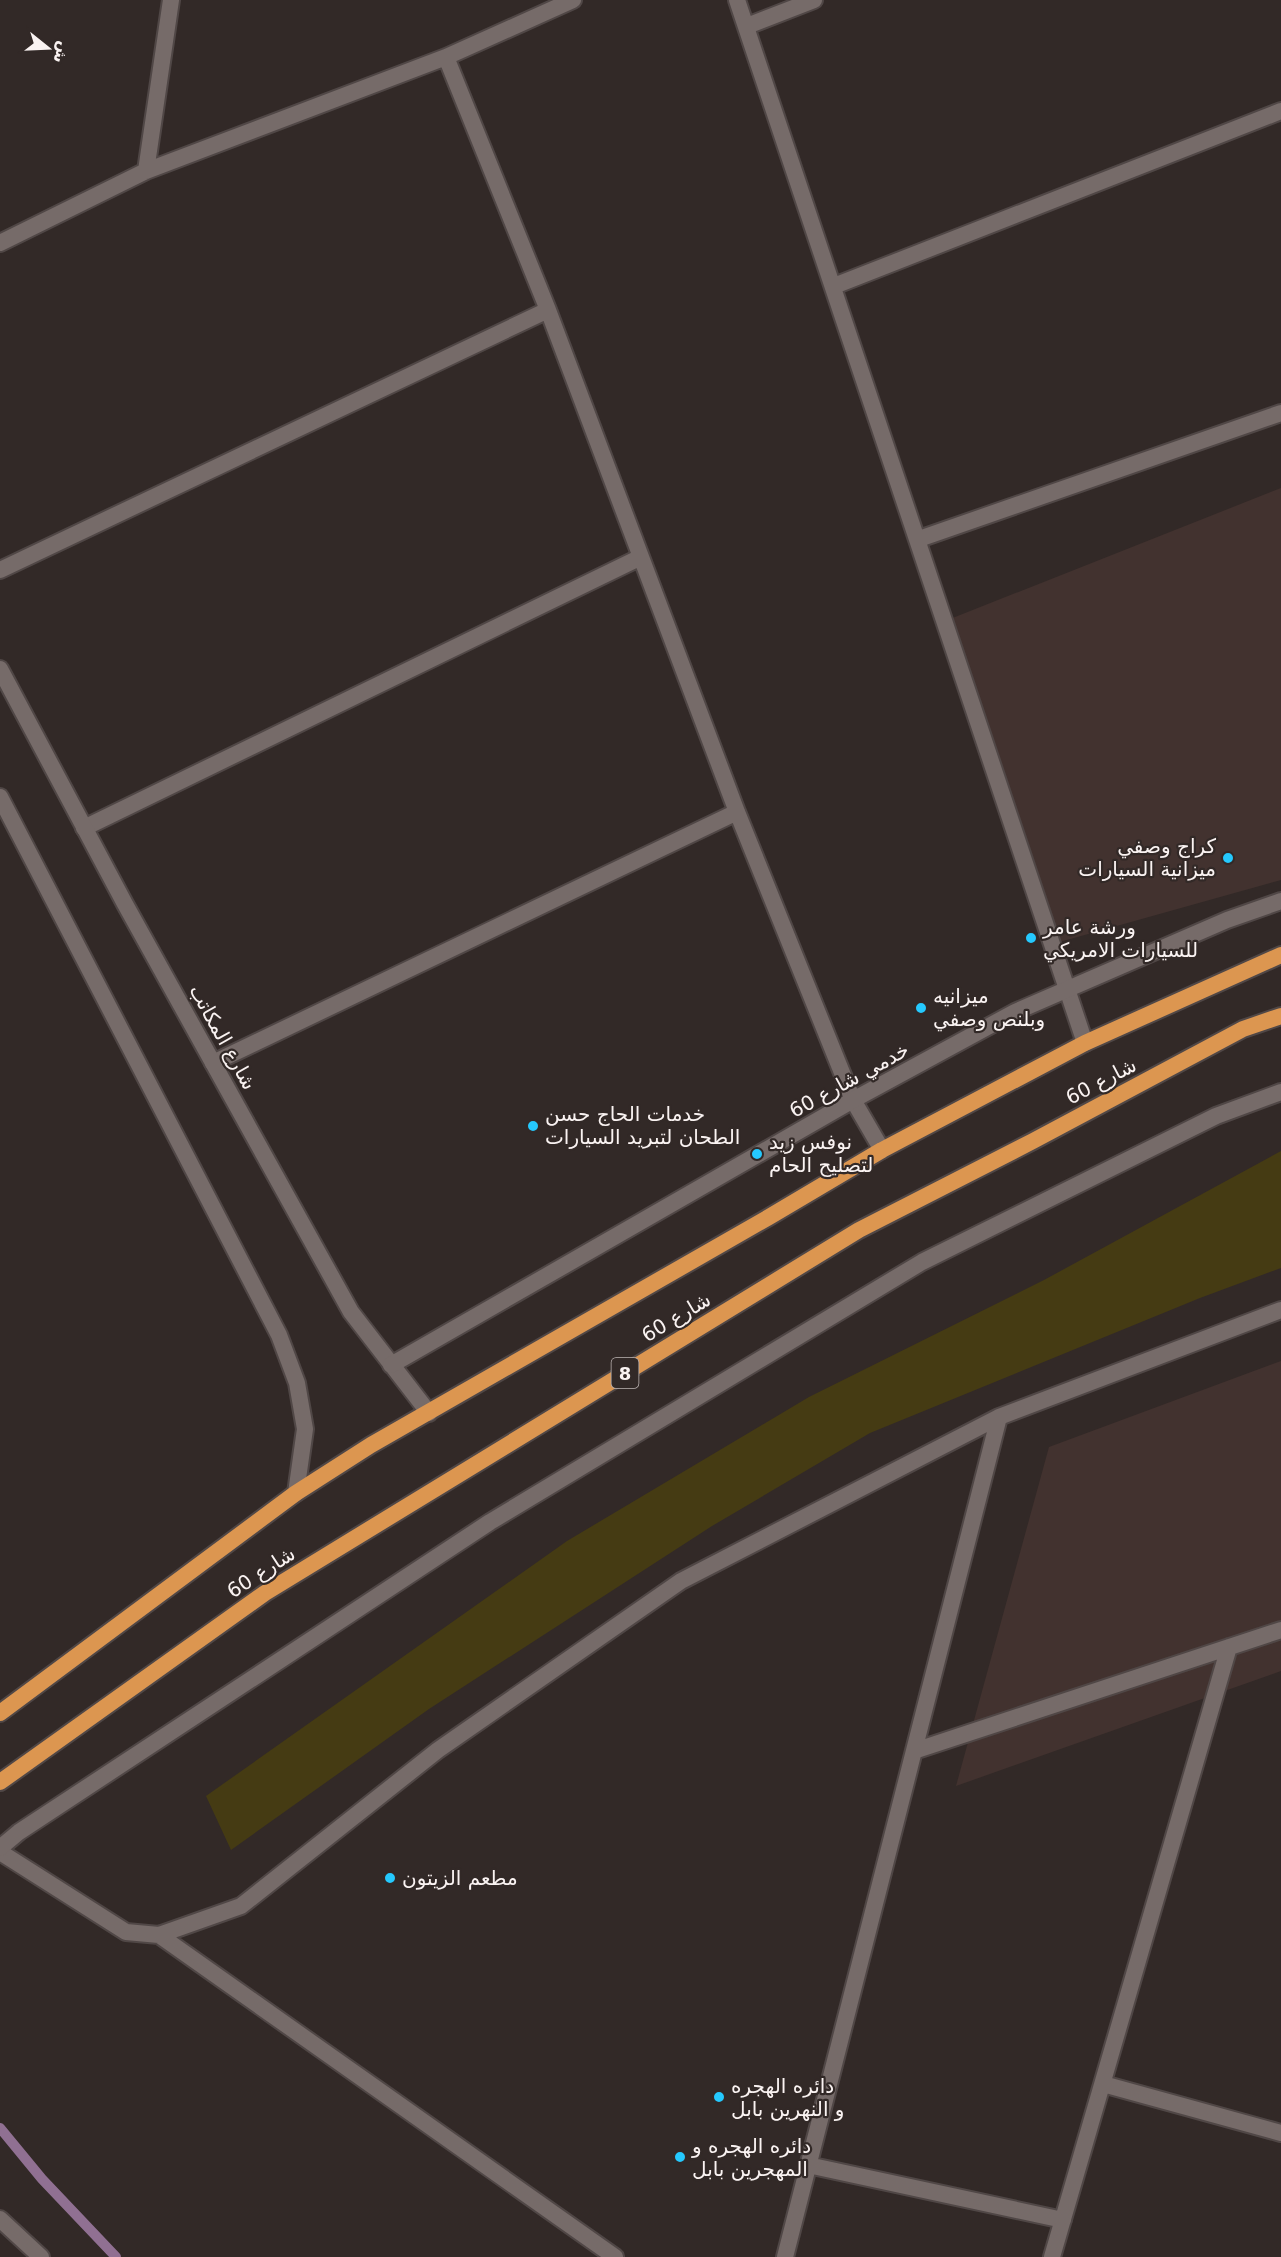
<svg xmlns="http://www.w3.org/2000/svg" width="1281" height="2257" font-family="'DejaVu Sans',Vazirmatn,sans-serif">
<rect width="100%" height="100%" fill="#322927"/>
<path fill="#42322f" d="M 1281,488 L 1281,880 L 1056,943 L 945,621 Z
M 1281,1361 L 1281,1671 L 956,1786 L 1049,1447 Z"/>
<path fill="#453b13" d="M 1281,1151 L 1281,1268 L 1200,1298 L 870,1433 L 712,1526 L 429,1709 L 231,1850 L 206,1796 L 567,1541 L 809,1397 L 1044,1280 Z"/>
<g fill="none" stroke-linecap="round" stroke-linejoin="round">
<path stroke="#907092" stroke-width="10" d="M 0,2128 L 42,2179 L 116,2257"/>
<defs>
<path id="minor" d="M 737,0 L 1085,1043
M 747,26 L 814,0
M 446,57 L 548,310 L 737,812 L 853,1100 L 882,1150
M 146,171 L 171,0
M 0,243 L 146,171 L 446,57 L 573,0
M 834,286 L 1281,111
M 919,539 L 1281,413
M 0,570 L 548,310
M 84,828 L 641,557
M 213,1063 L 737,812
M 914,1751 L 1281,1630
M 0,1852 L 126,1932 L 159,1935 L 241,1906 L 438,1750 L 681,1581 L 999,1417 L 1281,1310
M 159,1935 L 615,2257
M 1103,2084 L 1281,2133
M 808,2165 L 1063,2220
M 0,2219 L 41,2257
M 785,2257 L 999,1417
M 1052,2257 L 1229,1647"/>
<path id="tertiary" d="M 0,669 L 125,904 L 351,1312 L 429,1413
M 0,797 L 279,1335 L 297,1383 L 305,1429 L 296,1493"/>
<path id="secondary" d="M 391,1365 L 853,1100 L 1015,1012 L 1227,920 L 1281,901
M 0,1848 L 19,1832 L 490,1522 L 922,1262 L 1216,1116 L 1281,1092"/>
<path id="trunk" d="M 0,1713 L 296,1493 L 371,1445 L 769,1217 L 882,1150 L 1085,1043 L 1281,955
M 0,1782 L 265,1593 L 859,1230 L 1033,1141 L 1243,1029 L 1281,1016"/>
</defs>
<use href="#minor" stroke="#504746" stroke-width="20"/>
<use href="#tertiary" stroke="#504746" stroke-width="20"/>
<use href="#secondary" stroke="#504746" stroke-width="20"/>
<use href="#trunk" stroke="#504746" stroke-width="20"/>
<use href="#minor" stroke="#766b69" stroke-width="16"/>
<use href="#tertiary" stroke="#766b69" stroke-width="16"/>
<use href="#secondary" stroke="#766b69" stroke-width="16"/>
<use href="#trunk" stroke="#dc9650" stroke-width="16"/>
</g>
<g fill="#25c9fe" stroke="#322927" stroke-width="2">
<circle cx="1228" cy="858" r="6"/>
<circle cx="1031" cy="938" r="6"/>
<circle cx="921" cy="1008" r="6"/>
<circle cx="533" cy="1126" r="6"/>
<circle cx="757" cy="1154" r="6"/>
<circle cx="390" cy="1878" r="6"/>
<circle cx="719" cy="2097" r="6"/>
<circle cx="680" cy="2157" r="6"/>
</g>
<g text-anchor="middle" dominant-baseline="central" stroke-width="4.5" stroke-linejoin="round" paint-order="stroke">
<rect fill="#322927" stroke="#beb6b5" stroke-width="1.5" x="611.5" y="1358" width="27" height="30" rx="4.5"/>
<g font-size="18" font-weight="bold" fill="#faf3f2">
<text x="625" y="1373">8</text>
</g>
<g font-size="20" fill="#faf3f2" stroke="#322927" text-anchor="start">
<text x="1216" y="846" text-anchor="end">كراج وصفي<tspan x="1216" dy="23">ميزانية السيارات</tspan></text>
<text x="1043" y="927">ورشة عامر<tspan x="1043" dy="23">للسيارات الامريكي</tspan></text>
<text x="933" y="996">ميزانيه<tspan x="933" dy="23">وبلنص وصفي</tspan></text>
<text x="545" y="1114">خدمات الحاج حسن<tspan x="545" dy="23">الطحان لتبريد السيارات</tspan></text>
<text x="769" y="1142">نوفس زيد<tspan x="769" dy="23">لتصليح الحام</tspan></text>
<text x="402" y="1878">مطعم الزيتون</text>
<text x="731" y="2086">دائره الهجره<tspan x="731" dy="23">و النهرين بابل</tspan></text>
<text x="692" y="2146">دائره الهجره و<tspan x="692" dy="23">المهجرين بابل</tspan></text>
</g>
<g font-size="20" fill="#faf3f2" stroke="#322927">
<text transform="translate(223 1037) rotate(61)">شارع المکاتب</text>
<text transform="translate(849 1080) rotate(-29)">خدمي شارع 60</text>
<text transform="translate(1101 1081) rotate(-28)">شارع 60</text>
<text transform="translate(676 1317) rotate(-31)">شارع 60</text>
<text transform="translate(261 1572) rotate(-33)">شارع 60</text>
</g>
</g>
<g transform="translate(48 48) rotate(108)" stroke="#322927" stroke-width="4.5" paint-order="stroke">
<path d="M0-4.5L10 22L0 15L-10 22Z" fill="#faf3f2"/>
<text y="-9" font-size="16" font-weight="bold" text-anchor="middle" fill="#faf3f2">ش</text>
</g>
</svg>
